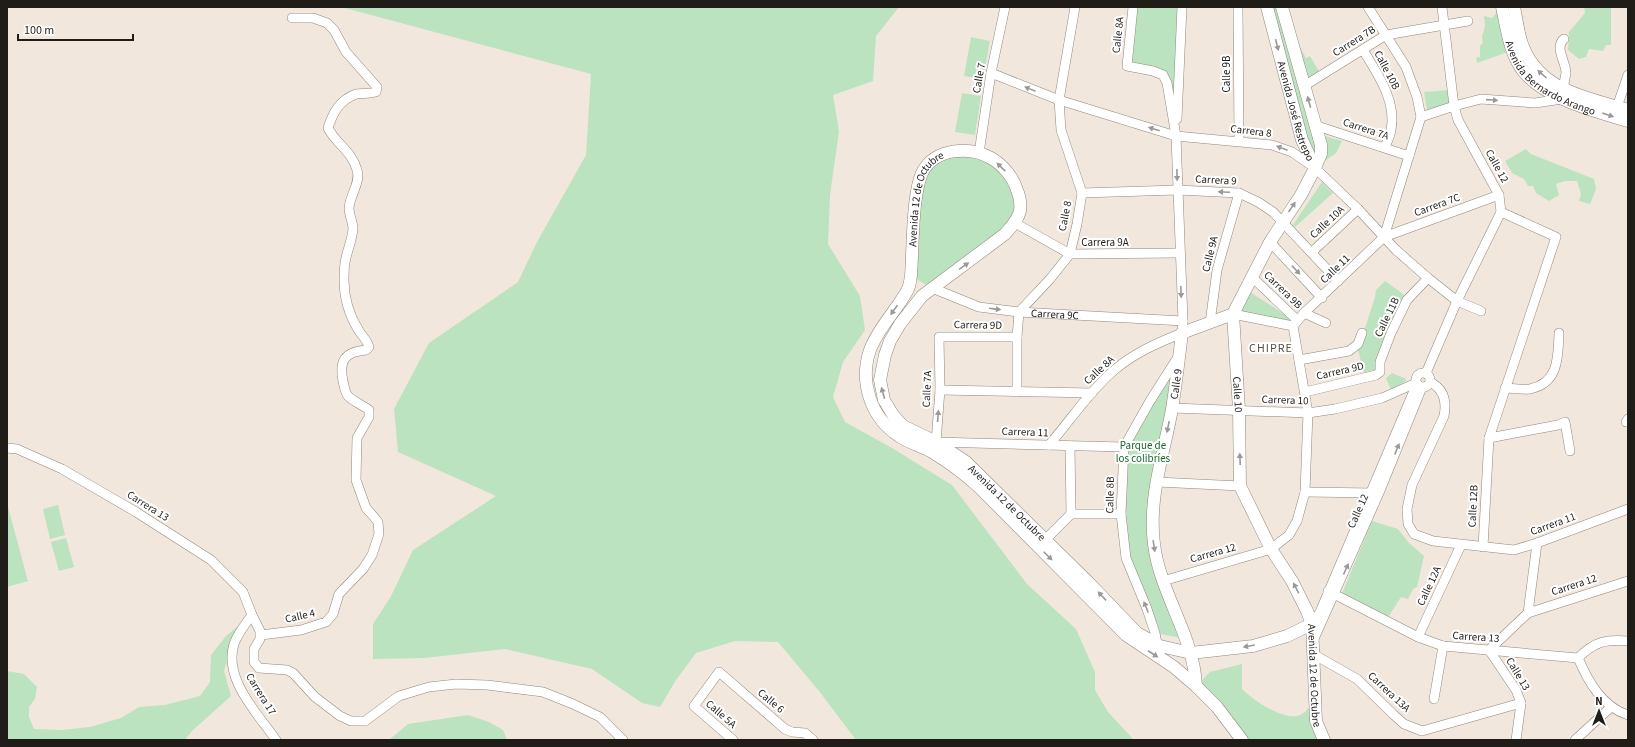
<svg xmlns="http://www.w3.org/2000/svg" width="1635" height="747" font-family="'Source Sans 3',sans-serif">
<rect width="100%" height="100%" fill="#f2e7dc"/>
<path fill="#bce3c0" d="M 341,7 L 899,7 L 876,36 L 873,81 L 833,95 L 839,131 L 830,195 L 828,244 L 860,296 L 865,330 L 843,362 L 833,397 L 845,422 L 892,448 L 952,485 L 1027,584 L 1076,629 L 1095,672 L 1095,690 L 1108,712 L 1134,740 L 856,740 L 819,691 L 778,642 L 735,641 L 696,653 L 676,680 L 660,707 L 642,703 L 592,669 L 505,649 L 424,658 L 373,659 L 373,624 L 390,598 L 413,550 L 496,496 L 398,452 L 394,409 L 429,343 L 518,282 L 537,242 L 586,155 L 591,74 Z
M 1132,7 L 1182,7 L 1176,136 L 1164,74 L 1131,61 Z
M 1273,7 L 1278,7 L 1321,135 L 1342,141 L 1336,153 L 1315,168 Z
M 1584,7 L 1611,7 L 1611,45 L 1606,45 L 1603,51 L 1589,49 L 1586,57 L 1579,59 L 1568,50 L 1569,32 L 1585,13 Z
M 1497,12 L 1508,52 L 1477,63 L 1476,58 L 1480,57 L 1480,46 L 1483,43 L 1482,37 L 1485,26 L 1484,16 L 1492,18 Z
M 971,37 L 990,41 L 983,79 L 964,76 Z
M 1299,45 L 1306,58 L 1310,56 L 1320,73 L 1307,81 Z
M 1449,90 L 1451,105 L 1427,110 L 1424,92 Z
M 962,93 L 981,96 L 975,135 L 955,132 Z
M 1526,149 L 1531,154 L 1594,179 L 1596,189 L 1590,204 L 1579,201 L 1581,194 L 1577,181 L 1565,181 L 1556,184 L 1559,195 L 1549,201 L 1536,193 L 1533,186 L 1528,186 L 1524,179 L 1512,173 L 1505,161 Z
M 979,153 L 1016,186 L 1015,223 L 932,288 L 911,276 L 916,196 L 937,157 Z
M 1322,182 L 1333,193 L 1295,227 L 1293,225 Z
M 1385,281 L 1407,297 L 1380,368 L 1365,377 L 1358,350 L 1375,297 L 1376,290 Z
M 1245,289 L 1298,323 L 1233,314 Z
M 1179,355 L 1152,527 L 1181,638 L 1155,633 L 1126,558 L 1124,447 Z
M 1392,373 L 1406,379 L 1406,381 L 1391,390 L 1386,378 Z
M 7,503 L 28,581 L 7,587 Z
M 58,505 L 65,535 L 50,539 L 43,509 Z
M 1372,521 L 1398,529 L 1408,542 L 1424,556 L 1417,587 L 1413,589 L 1408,599 L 1401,597 L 1387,619 L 1341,596 Z
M 66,538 L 74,567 L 59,571 L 51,542 Z
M 237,627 L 224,671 L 231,696 L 192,731 L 185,740 L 7,740 L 7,671 L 24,674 L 37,687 L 35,699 L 29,707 L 29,717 L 34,729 L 62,730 L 90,727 L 121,718 L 139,707 L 165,705 L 200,696 L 210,682 L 211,655 L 226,636 Z
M 1242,664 L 1242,689 C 1253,700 1281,719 1297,716 C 1304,715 1309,707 1314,702 L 1324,740 L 1242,740 L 1217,707 L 1201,681 L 1210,672 Z
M 468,715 L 489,722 L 503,730 L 507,740 L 389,740 L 408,724 Z"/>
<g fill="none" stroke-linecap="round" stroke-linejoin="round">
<defs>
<g id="minor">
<path d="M 1238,7 L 1239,141"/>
<path d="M 1363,50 C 1377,73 1397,101 1391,130 C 1390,136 1387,142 1385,147"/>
<path d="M 991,73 L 1059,100 L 1176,136 L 1272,145 L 1292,152 L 1315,168 L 1358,209 L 1396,250 L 1428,278 L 1457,301 L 1481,311"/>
<path d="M 1304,86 L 1386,35 L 1468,21"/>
<path d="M 1563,89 C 1564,84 1565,78 1566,73 C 1566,62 1554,47 1564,39"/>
<path d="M 1617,107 L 1628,75"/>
<path d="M 1421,117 L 1454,106 L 1481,99 L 1535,103 L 1562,99"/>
<path d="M 1177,119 L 1182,7"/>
<path d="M 1314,125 L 1409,156"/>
<path d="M 979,153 L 991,73 L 1005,7"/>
<path d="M 1082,193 L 1177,190 L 1239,193 L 1258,202 L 1273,212 L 1338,281"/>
<path d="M 1015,223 L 1070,254 L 1180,253"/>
<path d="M 1384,237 L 1499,195"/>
<path d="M 1270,242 L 1322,298"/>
<path d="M 1312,252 L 1358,209"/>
<path d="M 1252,277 L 1297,320"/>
<path id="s1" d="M 932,288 L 979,307 L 1019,312 L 1183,321"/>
<path d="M 1304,313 L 1326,323"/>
<path d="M 1233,314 L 1293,326"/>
<path d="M 1210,323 L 1217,270 L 1239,193"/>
<path d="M 1299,360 L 1349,351 L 1358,344 L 1362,333"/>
<circle cx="1423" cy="380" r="7"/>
<path d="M 1426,373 L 1457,301 L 1501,212 L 1499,195 L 1458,120 L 1454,106 L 1442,7"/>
<path d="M 1430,382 C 1444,389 1447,401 1444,416 L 1412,485 L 1407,509 L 1408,524 L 1414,534 L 1433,541 L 1514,550 L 1537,543 L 1628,509"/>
<path d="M 1505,388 C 1513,388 1522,390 1530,389 C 1559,383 1558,357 1559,333"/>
<path d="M 940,390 L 1092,393"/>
<path d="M 1017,392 L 1017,337 L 1019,312 L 1050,279 L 1070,254 L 1077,224 L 1082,193 L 1061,130 L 1059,100 L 1075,7"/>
<path d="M 1305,392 L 1376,375 L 1380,372 L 1380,362 L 1391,333 L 1407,300 L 1428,278"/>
<path d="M 1172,408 L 1308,413 L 1335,409 L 1382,398 L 1416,383"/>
<path d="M 1626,422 L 1628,419"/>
<path d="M 1489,438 L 1558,425 L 1565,422 L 1570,451"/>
<path d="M 936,442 L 1124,447"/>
<path d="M 1049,445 C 1070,421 1088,393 1112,372 C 1132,354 1157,343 1182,333 L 1183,321 L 1176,136 L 1167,83 L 1163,75 L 1153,71 L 1127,66 L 1133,7"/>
<path d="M 1070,446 L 1071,514"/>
<path d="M 934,447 L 936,442 L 940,390 L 939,337 L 1017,337"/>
<path d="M 7,448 L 17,449 L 62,469 L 136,512 L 211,560 L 243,592 L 252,615 L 260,631 L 260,639 L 254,649 L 254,662 L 259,668 L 287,670 L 293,673 L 315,697 L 340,716 L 351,721 L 365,721 L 399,696 L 429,687 L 456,684 L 487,685 L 543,692 L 573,704 L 600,717 L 623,740"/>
<path d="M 1157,482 L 1240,486"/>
<path d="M 1305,492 L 1375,493"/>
<path d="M 1045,540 L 1071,514 L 1121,514"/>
<path d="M 1483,547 L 1489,438 L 1556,237 L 1501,212"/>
<path d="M 1163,581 L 1271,549 L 1289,535 L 1297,521 L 1305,492 L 1308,413 L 1293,326 L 1304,313 L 1384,237 L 1421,117 L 1417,97 L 1406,67 L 1368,7"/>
<path d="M 1328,591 L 1418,637 L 1443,646 L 1578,658 C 1594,642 1605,639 1628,641"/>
<path d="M 1528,613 L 1628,581"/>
<path d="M 252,615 C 245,624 238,633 234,644 C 223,679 258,714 276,740"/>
<path d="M 1312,624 L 1320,612 L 1413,393 L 1418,386"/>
<path d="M 261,635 L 301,630 L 326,622 L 333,614 L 339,594 L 363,569 L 372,555 L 379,534 L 378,522 L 374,517 L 366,508 L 356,480 L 357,438 L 369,417 L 369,410 C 364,406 351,400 348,396 C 345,393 344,385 343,381 C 339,361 344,352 366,350 L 369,347 C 367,340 363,337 359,331 C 349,315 344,299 344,280 C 344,273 344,265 346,258 C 348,248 352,240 353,229 C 353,222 349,215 349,208 C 350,195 361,182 357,170 C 352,151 336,144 328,128 C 333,112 340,100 356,94 C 362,93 369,94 376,92 L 377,87 L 346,52 L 334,30 L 327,23 L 313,18 L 292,18"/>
<path d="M 1418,637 L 1461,545"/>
<path d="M 1313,641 L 1379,493 L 1422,387"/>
<path d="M 1157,644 L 1155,633 L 1147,609 L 1126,558 L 1121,514 L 1124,447 L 1150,401 L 1178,357"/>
<path d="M 1313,654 L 1357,679 L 1394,715 L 1404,724 L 1422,731 L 1521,703"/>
<path d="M 1578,658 C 1588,681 1602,707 1628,715"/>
<path d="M 1434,699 L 1443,646"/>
<path d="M 733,740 L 694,706 L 719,672 L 785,729 L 792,732 L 805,733 L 813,740"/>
<path d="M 1516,740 L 1521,703 L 1516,690 L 1489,650 L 1528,613 L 1537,543"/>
<path d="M 1575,740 L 1611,707"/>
</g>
<g id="major">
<path id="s2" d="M 1267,7 L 1302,140 L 1315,168"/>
<path id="s3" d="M 1282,7 L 1321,145 L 1321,154 L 1315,168 L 1301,195 L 1270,242 L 1233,314 L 1239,410 L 1240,486 L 1271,549 L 1292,581 L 1307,611 L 1312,624 L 1316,721 L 1324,740"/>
<path id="s4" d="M 1502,7 C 1506,25 1509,47 1518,63 C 1536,97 1594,111 1628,121"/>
<path d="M 1514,7 C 1517,20 1518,36 1524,49 C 1542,91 1588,98 1628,110"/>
<path id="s5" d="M 1196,686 C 1194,636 1160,594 1154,544 C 1148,498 1164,453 1172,409 C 1176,384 1179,358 1182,333 L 1233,314"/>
<path id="s6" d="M 1242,740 L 1217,707 L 1196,686 L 1174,667 L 1126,635 L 981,489 C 966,475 950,463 932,452 C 922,446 909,443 899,436 C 871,418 859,382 870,350 C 878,328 896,311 907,291 C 910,286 910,281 911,276 C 913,249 912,192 923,171 C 936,148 970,146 991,158 C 1003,165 1013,177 1017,190 C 1020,197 1021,204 1020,211 C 1018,220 1011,227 1005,234 L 922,296 L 900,324 L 890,341 L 885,355 L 880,380 L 884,400 L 893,415 L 903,426 L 936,442 L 966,462 L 1090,584 L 1137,633 L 1160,646 L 1191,653 L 1253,646 L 1287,636 L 1312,624"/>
</g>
</defs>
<use href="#minor" stroke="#90877c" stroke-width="10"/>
<use href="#major" stroke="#90877c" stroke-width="13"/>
<use href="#minor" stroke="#fff" stroke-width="9"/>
<use href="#major" stroke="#fff" stroke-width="12"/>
</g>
<defs><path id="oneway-solid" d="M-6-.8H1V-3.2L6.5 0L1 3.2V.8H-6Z"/></defs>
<g fill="#9b9998">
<use href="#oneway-solid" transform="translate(1277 45) rotate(76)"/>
<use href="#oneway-solid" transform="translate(1542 74) rotate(-138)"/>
<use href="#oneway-solid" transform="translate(1030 89) rotate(-158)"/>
<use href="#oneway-solid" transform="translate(1492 100) rotate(4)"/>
<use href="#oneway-solid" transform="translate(1309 102) rotate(-105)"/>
<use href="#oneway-solid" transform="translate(1608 115) rotate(19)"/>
<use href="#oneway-solid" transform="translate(1154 129) rotate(-163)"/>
<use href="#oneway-solid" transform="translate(1282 148) rotate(-159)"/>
<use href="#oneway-solid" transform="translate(1001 167) rotate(-136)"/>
<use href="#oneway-solid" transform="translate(1177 175) rotate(89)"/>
<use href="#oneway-solid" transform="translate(1224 192) rotate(-178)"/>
<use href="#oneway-solid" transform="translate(1292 207) rotate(-56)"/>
<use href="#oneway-solid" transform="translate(964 266) rotate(-35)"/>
<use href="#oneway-solid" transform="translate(1296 270) rotate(47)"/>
<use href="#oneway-solid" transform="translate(1181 292) rotate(88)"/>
<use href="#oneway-solid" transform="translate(995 309) rotate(7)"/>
<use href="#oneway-solid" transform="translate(894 310) rotate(125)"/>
<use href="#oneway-solid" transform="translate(883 393) rotate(-105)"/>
<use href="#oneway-solid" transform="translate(938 416) rotate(-86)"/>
<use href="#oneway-solid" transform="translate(1168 427) rotate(102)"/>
<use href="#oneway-solid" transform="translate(1397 449) rotate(-68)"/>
<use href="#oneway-solid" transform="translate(1240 459) rotate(-92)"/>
<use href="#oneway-solid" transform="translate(1154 546) rotate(81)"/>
<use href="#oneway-solid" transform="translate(1048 556) rotate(45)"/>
<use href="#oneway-solid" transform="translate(1346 569) rotate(-66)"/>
<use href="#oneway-solid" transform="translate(1296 588) rotate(-117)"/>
<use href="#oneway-solid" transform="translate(1102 596) rotate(-133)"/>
<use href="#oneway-solid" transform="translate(1146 607) rotate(-112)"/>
<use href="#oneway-solid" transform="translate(1249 646) rotate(170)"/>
<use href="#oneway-solid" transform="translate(1153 654) rotate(33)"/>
</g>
<g text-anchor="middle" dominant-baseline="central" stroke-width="4" stroke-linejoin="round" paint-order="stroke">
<g font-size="11" fill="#201d19" stroke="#fff">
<text transform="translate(1118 35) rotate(-84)">Calle 8A</text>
<text transform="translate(1354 41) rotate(-32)">Carrera 7B</text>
<text transform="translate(1387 70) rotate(62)">Calle 10B</text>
<text transform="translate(1226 74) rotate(-90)">Calle 9B</text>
<text stroke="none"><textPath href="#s4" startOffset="93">Avenida Bernardo Arango</textPath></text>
<text transform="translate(979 78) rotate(-80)">Calle 7</text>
<text stroke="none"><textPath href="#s2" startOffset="108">Avenida José Restrepo</textPath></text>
<text transform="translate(1366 129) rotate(18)">Carrera 7A</text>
<text transform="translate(1251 131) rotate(7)">Carrera 8</text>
<text transform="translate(1497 166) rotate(61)">Calle 12</text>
<text transform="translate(1216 180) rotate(3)">Carrera 9</text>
<text stroke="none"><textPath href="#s6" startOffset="726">Avenida 12 de Octubre</textPath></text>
<text transform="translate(1437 205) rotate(-20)">Carrera 7C</text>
<text transform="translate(1065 216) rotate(-79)">Calle 8</text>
<text transform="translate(1327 222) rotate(-43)">Calle 10A</text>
<text x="1105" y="242">Carrera 9A</text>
<text transform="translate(1210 254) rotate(-76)">Calle 9A</text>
<text transform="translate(1335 269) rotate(-44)">Calle 11</text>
<text transform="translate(1283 290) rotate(44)">Carrera 9B</text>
<text stroke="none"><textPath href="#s1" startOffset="127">Carrera 9C</textPath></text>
<text transform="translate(1387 317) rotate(-64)">Calle 11B</text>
<text transform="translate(978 325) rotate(1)">Carrera 9D</text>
<text transform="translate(1099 370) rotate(-43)">Calle 8A</text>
<text transform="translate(1340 371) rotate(-13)">Carrera 9D</text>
<text stroke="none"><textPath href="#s5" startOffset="311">Calle 9</textPath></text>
<text transform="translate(927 389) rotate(-88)">Calle 7A</text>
<text stroke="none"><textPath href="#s3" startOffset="416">Calle 10</textPath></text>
<text transform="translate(1285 400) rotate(2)">Carrera 10</text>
<text transform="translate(1025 432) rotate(2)">Carrera 11</text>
<text transform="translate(1110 495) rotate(-89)">Calle 8B</text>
<text stroke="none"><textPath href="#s6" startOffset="1301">Avenida 12 de Octubre</textPath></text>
<text transform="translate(148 506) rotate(32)">Carrera 13</text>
<text transform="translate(1473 506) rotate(-87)">Calle 12B</text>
<text transform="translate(1358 511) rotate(-66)">Calle 12</text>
<text transform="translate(1553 524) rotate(-20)">Carrera 11</text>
<text transform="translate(1213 553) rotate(-16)">Carrera 12</text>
<text transform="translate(1574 585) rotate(-18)">Carrera 12</text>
<text transform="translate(1429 586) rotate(-65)">Calle 12A</text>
<text transform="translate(300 616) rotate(-13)">Calle 4</text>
<text transform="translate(1476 637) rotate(4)">Carrera 13</text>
<text transform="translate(1518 674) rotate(59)">Calle 13</text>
<text stroke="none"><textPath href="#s3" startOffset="715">Avenida 12 de Octubre</textPath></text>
<text transform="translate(1389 692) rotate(43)">Carrera 13A</text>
<text transform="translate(261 694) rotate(58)">Carrera 17</text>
<text transform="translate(771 701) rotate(40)">Calle 6</text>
<text transform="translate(721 714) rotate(41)">Calle 5A</text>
</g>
<g font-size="11" fill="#15682b" stroke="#fff">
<text x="1143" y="445">Parque de<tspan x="1143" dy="13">los colibríes</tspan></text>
</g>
<g font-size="12" letter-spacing="1" fill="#5b5248" stroke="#fff">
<text x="1271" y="348">CHIPRE</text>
</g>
</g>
<rect width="1635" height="747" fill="none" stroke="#201d19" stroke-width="16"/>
<g transform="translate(1599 711)" stroke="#ffffff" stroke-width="3" paint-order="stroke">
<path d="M0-3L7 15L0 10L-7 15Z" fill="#201d19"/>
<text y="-6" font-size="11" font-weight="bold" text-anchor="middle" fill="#201d19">N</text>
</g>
<path d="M18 34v6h115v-6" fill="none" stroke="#201d19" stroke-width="2"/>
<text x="24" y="34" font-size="12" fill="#201d19" stroke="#ffffff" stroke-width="3" paint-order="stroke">100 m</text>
</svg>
